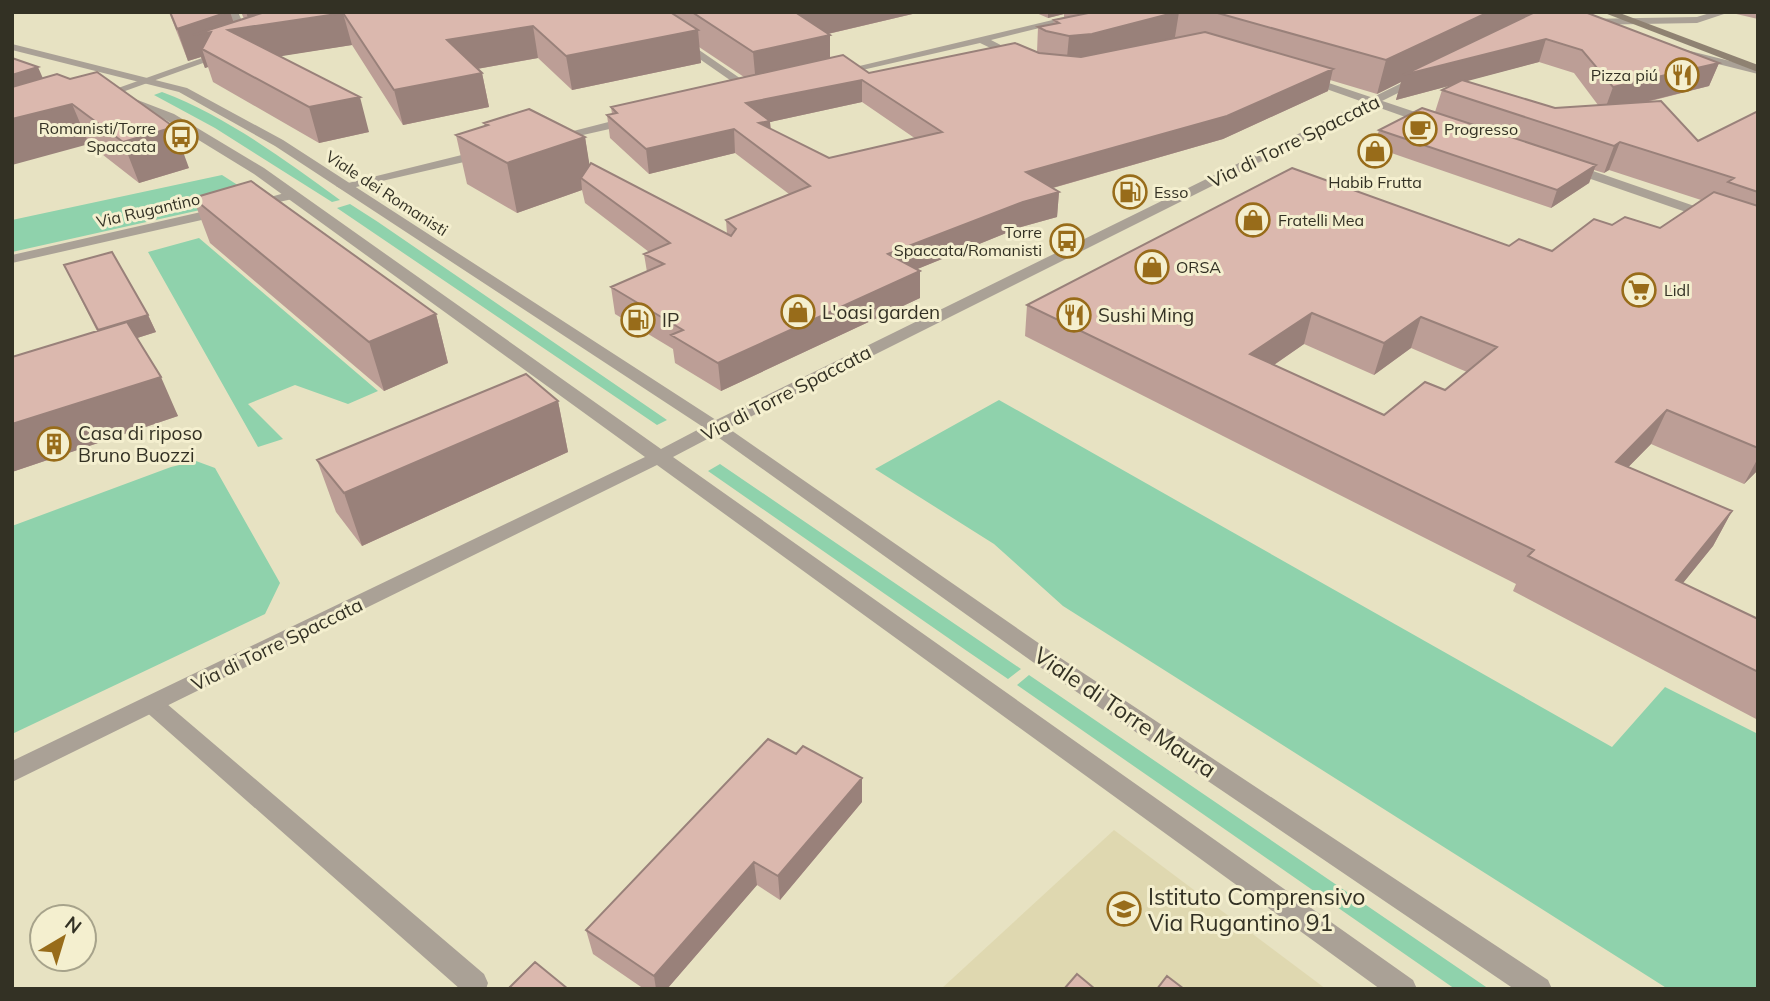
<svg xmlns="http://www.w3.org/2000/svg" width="1770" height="1001" font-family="Mulish,sans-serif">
<rect width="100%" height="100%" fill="#e7e2c2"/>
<path fill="#dfd8b0" d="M 1114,830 L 1326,989 L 941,989 Z"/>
<path fill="#8fd2ac" d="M 162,92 C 226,116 285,160 340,200 L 332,202 L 215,128 L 154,95 Z
M 222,175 L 247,191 L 236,202 L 12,252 L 12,220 Z
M 350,204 L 378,222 L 667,420 L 657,425 L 337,208 Z
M 199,238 L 378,391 L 348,404 L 295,385 L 248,404 L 283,439 L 258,447 L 148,252 Z
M 999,400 L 1612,747 L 1665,687 L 1758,734 L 1758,989 L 1668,989 L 1063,606 L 994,544 L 875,469 Z
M 196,461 L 215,468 L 280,583 L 265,614 L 12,734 L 12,526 L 171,467 Z
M 720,464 L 1021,669 L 1008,679 L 967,651 L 708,471 Z
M 1029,675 L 1489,989 L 1455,989 L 1017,685 Z"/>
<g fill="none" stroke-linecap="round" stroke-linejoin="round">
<path fill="#aaa196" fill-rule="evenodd" d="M 228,12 L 238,12 L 253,46 L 245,46 Z
M 632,12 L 644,12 L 760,92 L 750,94 Z
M 1086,12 L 1105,12 L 991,40 L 1024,57 L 1025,59 L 1020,62 L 980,43 L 836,76 L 830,73 Z
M 222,51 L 231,53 L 100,100 L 90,98 Z
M 1305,75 L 1436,119 L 1438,122 L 1428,125 L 1301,80 L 1299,78 Z
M 632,116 L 636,117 L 636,123 L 552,142 L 546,138 Z
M 486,149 L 490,150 L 490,156 L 343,190 L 336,186 Z
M 1567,162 L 1758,228 L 1758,237 L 1562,169 L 1561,166 Z
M 292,191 L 299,195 L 297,198 L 252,208 L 245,204 Z
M 223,207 L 228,208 L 228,214 L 12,263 L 12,255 Z
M 152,695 L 160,698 L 484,974 L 488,983 L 486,989 L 460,989 L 144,710 L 140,704 L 144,698 Z"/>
<path fill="#aaa196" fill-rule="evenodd" d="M 1713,12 L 1730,12 L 1697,23 L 1583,25 L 1578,22 L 1583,19 L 1697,17 Z
M 12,44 L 187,88 L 283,140 L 716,420 L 1418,75 L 1426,75 L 1426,79 L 728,428 L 1053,653 L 1548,980 L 1552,989 L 1514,989 L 1037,665 L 715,435 L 673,457 L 1413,980 L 1417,989 L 1380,989 L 657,465 L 12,782 L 12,761 L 645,457 L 254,174 L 166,120 L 114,98 L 114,94 L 122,94 L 174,114 L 264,168 L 661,449 L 703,427 L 275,146 L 179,92 L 12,50 Z
M 1682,49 L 1758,68 L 1758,74 L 1678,54 L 1678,50 Z"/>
<path fill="#8f8272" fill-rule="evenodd" d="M 1602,12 L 1617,12 L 1758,65 L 1758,72 Z"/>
</g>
<path fill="#bc9e96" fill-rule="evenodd" d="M 169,12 L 230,12 L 234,22 L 244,19 L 241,12 L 921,12 L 828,34 L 830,58 L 869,73 L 1037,52 L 1038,27 L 1053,24 L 1054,20 L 1064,18 L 1064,14 L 1048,18 L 1034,12 L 1585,12 L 1719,63 L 1709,86 L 1643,103 L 1698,141 L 1758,111 L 1758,470 L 1744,484 L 1651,444 L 1628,467 L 1732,511 L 1713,546 L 1683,583 L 1758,619 L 1758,720 L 1513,591 L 1516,584 L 1025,336 L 1027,305 L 1509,246 L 1552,251 L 1612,225 L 1660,228 L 1701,200 L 1609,170 L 1604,173 L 1594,170 L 1589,183 L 1551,208 L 1374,147 L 1379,130 L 1435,112 L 1442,90 L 1452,85 L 1396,100 L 1401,82 L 1377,94 L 1330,80 L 1328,91 L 1223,139 L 1053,188 L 1059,192 L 1057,217 L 1021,227 L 917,269 L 920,298 L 721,391 L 675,363 L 673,349 L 615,314 L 611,287 L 647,272 L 644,254 L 649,252 L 585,203 L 582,190 L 517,213 L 467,184 L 456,135 L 485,126 L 484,123 L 585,137 L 589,165 L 727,234 L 726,220 L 789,194 L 735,153 L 649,174 L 610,138 L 607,115 L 612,114 L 611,107 L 744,77 L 699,47 L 701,63 L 572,90 L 538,58 L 477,69 L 482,73 L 489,107 L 403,125 L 352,45 L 279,56 L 369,132 L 319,143 L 213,82 L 208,67 L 205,68 L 201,57 L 188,61 ZM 1539,62 L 1574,73 L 1598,105 L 1555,108 L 1465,81 ZM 862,102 L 916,139 L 829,158 L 771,129 L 770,122 ZM 1304,344 L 1374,375 L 1411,348 L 1467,372 L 1445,390 L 1384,415 L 1274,365 Z
M 1732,12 L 1758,12 L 1758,19 L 1732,13 Z
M 43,78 L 189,168 L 139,183 L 89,144 Z
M 193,198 L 436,314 L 448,363 L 384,391 L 210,243 Z
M 64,265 L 148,315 L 156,332 L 137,338 L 178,416 L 12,472 L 12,357 L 97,331 Z
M 558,401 L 568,452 L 362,546 L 336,512 L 317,460 Z
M 862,802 L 780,900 L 757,885 L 667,989 L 644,989 L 593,954 L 586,930 Z"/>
<path fill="#99817a" d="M 230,12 L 236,29 L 251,27 L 246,12 L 377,12 L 343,13 L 352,45 L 238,63 L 202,49 L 208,67 L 205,68 L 201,57 L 188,61 L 177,29 Z
M 792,12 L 921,12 L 793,42 Z
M 1048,12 L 1064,12 L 1064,14 L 1048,18 Z
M 1179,12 L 1174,43 L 1066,68 L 1069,36 Z
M 1489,12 L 1536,12 L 1546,39 L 1539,62 L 1396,100 L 1401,82 L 1377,94 L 1386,60 Z
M 533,26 L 538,58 L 454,73 L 447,40 Z
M 698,30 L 701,63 L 572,90 L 566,56 Z
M 830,35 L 830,68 L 756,85 L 753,52 Z
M 1719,63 L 1709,86 L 1604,112 L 1613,87 Z
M 38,67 L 55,106 L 72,104 L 89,144 L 12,165 L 12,75 Z
M 1333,69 L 1328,91 L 1223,139 L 1024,196 L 1026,172 Z
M 482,73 L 489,107 L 403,125 L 394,90 Z
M 862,80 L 862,102 L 770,122 L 771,145 L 746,103 Z
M 360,97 L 369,132 L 319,143 L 309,107 Z
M 174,127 L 189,168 L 139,183 L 123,142 Z
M 734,129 L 735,153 L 649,174 L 646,149 Z
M 585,137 L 593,186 L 581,178 L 582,190 L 517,213 L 507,163 Z
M 1620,142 L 1609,170 L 1604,173 L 1614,146 Z
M 1596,165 L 1589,183 L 1551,208 L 1557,190 Z
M 1059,192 L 1057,217 L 1021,227 L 888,281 L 888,254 L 1023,202 Z
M 920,271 L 920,298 L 721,391 L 718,363 Z
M 1312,313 L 1304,344 L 1243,386 L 1250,354 Z
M 436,314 L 448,363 L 384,391 L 369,342 Z
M 148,315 L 156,332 L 106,348 L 98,330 Z
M 1421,317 L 1411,348 L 1374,375 L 1384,343 Z
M 161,377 L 178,416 L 12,472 L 12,424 Z
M 558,401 L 568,452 L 362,546 L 344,493 Z
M 1667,410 L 1651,444 L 1600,496 L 1616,462 Z
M 1758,458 L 1758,470 L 1744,484 Z
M 1732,511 L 1713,546 L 1657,615 L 1676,580 Z
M 862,778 L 862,802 L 780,900 L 778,876 Z
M 754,862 L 757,885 L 667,989 L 656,989 L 654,976 Z"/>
<path fill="#dbb8ae" stroke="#99817a" stroke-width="2" fill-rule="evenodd" d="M 170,12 L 228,12 L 177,29 Z
M 265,12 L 670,12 L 698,30 L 566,56 L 533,26 L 447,40 L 482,73 L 394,90 L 343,13 L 228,30 L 360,97 L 309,107 L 202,49 L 211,32 L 193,35 Z
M 692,12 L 795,12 L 830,35 L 753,52 Z
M 1093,12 L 1177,12 L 1092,34 L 1069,36 L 1046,31 L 1038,27 L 1059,23 L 1054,20 Z
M 1214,12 L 1489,12 L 1386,60 Z
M 1535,12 L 1585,12 L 1719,63 L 1613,87 L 1582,50 L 1546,39 L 1403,75 Z
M 1205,32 L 1333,69 L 1227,116 L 1026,172 L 1059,192 L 1023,202 L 888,254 L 920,271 L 718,363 L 671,335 L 683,330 L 611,287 L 664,264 L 644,254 L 670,243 L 581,178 L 591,163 L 731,236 L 736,229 L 726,220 L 810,186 L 734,129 L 646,149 L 607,115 L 617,113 L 611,107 L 843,55 L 869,73 L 1015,43 L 1039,53 L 1081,57 ZM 862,80 L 942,132 L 829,158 L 759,123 L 770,121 L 746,103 Z
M 12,58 L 38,67 L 12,75 Z
M 97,72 L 174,127 L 123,142 L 72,104 L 12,119 L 12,87 L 57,74 L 70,79 Z
M 1462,80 L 1555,108 L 1661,101 L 1698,141 L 1758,111 L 1758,192 L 1728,182 L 1734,178 L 1620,142 L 1614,146 L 1442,90 Z
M 1422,108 L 1596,165 L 1557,190 L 1379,130 Z
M 529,109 L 585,137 L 507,163 L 456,135 L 488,125 L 484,123 Z
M 1292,168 L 1509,246 L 1519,239 L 1552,251 L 1594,219 L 1612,225 L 1625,217 L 1660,228 L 1714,192 L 1758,206 L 1758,448 L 1667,410 L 1616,462 L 1732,511 L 1676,580 L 1758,619 L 1758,672 L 1528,556 L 1534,550 L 1027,305 ZM 1312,313 L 1384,343 L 1421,317 L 1497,347 L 1445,390 L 1425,382 L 1384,415 L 1250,354 Z
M 251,181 L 436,314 L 369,342 L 193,198 Z
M 112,252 L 148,315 L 98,330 L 64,265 Z
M 127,322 L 161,377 L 12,424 L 12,357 Z
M 526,374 L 558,401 L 344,493 L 317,460 Z
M 768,739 L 796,754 L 803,746 L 862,778 L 778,876 L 754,862 L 654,976 L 586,930 Z
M 535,962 L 568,989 L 508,989 Z
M 1077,974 L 1095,989 L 1064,989 Z
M 1167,976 L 1184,989 L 1157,989 Z"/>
<defs>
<symbol id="restaurant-ring" viewBox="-11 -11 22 22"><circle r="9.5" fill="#f4efcf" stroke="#986c1a" stroke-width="1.5"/><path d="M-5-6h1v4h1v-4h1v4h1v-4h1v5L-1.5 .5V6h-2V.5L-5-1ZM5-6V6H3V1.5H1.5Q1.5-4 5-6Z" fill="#986c1a"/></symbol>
<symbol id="cafe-ring" viewBox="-11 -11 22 22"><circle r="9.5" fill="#f4efcf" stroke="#986c1a" stroke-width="1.5"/><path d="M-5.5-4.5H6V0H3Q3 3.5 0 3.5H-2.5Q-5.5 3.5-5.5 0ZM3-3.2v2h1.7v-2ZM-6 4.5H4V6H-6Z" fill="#986c1a"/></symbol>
<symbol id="bus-ring" viewBox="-11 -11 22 22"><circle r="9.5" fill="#f4efcf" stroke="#986c1a" stroke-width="1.5"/><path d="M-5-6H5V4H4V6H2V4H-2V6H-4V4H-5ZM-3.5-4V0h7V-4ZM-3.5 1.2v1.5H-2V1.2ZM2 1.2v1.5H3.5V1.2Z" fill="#986c1a"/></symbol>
<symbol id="shop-ring" viewBox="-11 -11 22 22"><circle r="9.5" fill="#f4efcf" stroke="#986c1a" stroke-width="1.5"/><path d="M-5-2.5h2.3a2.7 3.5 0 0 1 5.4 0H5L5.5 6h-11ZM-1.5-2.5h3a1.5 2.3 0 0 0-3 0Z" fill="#986c1a"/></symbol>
<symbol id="fuel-ring" viewBox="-11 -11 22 22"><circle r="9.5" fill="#f4efcf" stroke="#986c1a" stroke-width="1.5"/><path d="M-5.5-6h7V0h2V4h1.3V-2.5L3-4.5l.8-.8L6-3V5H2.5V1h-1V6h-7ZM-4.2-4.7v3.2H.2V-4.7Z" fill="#986c1a"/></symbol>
<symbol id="supermarket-ring" viewBox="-11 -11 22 22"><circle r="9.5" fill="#f4efcf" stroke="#986c1a" stroke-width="1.5"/><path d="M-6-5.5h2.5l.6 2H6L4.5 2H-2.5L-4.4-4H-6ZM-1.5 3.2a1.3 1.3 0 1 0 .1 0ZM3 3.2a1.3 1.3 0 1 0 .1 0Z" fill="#986c1a"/></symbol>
<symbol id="building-ring" viewBox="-11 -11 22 22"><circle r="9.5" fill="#f4efcf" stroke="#986c1a" stroke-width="1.5"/><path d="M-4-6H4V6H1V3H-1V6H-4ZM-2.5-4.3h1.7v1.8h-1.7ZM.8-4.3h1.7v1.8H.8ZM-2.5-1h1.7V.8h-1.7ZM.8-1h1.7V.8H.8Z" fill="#986c1a"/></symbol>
<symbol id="school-ring" viewBox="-11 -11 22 22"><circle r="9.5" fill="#f4efcf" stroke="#986c1a" stroke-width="1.5"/><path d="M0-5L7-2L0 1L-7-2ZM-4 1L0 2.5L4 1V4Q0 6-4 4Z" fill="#986c1a"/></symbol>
</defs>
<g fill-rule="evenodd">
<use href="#restaurant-ring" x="1663" y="56" width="38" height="38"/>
<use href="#cafe-ring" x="1401" y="110" width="38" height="38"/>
<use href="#bus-ring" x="162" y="118" width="38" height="38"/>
<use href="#shop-ring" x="1356" y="132" width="38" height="38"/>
<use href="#fuel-ring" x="1111" y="173" width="38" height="38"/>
<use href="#shop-ring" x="1234" y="201" width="38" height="38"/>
<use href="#bus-ring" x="1048" y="222" width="38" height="38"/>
<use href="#shop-ring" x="1133" y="248" width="38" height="38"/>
<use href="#supermarket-ring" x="1620" y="271" width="38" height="38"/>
<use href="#shop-ring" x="779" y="293" width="38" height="38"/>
<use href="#restaurant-ring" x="1055" y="296" width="38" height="38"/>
<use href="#fuel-ring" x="619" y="301" width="38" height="38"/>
<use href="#building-ring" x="35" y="425" width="38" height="38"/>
<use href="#school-ring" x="1105" y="890" width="38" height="38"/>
</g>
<g text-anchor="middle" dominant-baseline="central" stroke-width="6" stroke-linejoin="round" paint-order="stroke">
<g font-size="16" fill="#333124" stroke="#f4efcf" text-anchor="start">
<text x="1658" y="75" text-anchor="end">Pizza piú</text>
<text x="156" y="128" text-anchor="end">Romanisti/Torre<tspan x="156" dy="18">Spaccata</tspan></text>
<text x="1444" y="129">Progresso</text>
<text x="1375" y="182" text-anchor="middle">Habib Frutta</text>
<text x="1154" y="192">Esso</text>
<text x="1278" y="220">Fratelli Mea</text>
<text x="1042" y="232" text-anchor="end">Torre<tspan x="1042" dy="18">Spaccata/Romanisti</tspan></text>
<text x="1176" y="267">ORSA</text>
<text x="1664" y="290">Lidl</text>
</g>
<g font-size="16" fill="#333124" stroke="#f4efcf">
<text transform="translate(387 193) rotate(33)">Viale dei Romanisti</text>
<text transform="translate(148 210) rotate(-13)">Via Rugantino</text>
</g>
<g font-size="19" fill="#333124" stroke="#f4efcf">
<text transform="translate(1294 141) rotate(-26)">Via di Torre Spaccata</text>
<text transform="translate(786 393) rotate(-27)">Via di Torre Spaccata</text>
<text transform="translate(277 644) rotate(-26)">Via di Torre Spaccata</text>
</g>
<g font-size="19" fill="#333124" stroke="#f4efcf" text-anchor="start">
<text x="822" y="312">L'oasi garden</text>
<text x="1098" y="315">Sushi Ming</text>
<text x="662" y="320">IP</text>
<text x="78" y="433">Casa di riposo<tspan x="78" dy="22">Bruno Buozzi</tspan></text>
</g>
<g font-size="23" fill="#333124" stroke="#f4efcf">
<text transform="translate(1125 712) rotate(34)">Viale di Torre Maura</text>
</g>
<g font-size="23" fill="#333124" stroke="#f4efcf" text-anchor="start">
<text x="1148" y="896">Istituto Comprensivo<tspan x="1148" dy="26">Via Rugantino 91</tspan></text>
</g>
</g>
<rect width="1770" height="1001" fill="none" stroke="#333124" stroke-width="28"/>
<g transform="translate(63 938) rotate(38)"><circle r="33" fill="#f4efcf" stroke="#a7a38b" stroke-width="2"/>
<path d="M0-5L12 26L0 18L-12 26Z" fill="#986c1a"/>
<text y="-10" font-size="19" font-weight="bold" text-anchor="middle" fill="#333124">N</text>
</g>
</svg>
